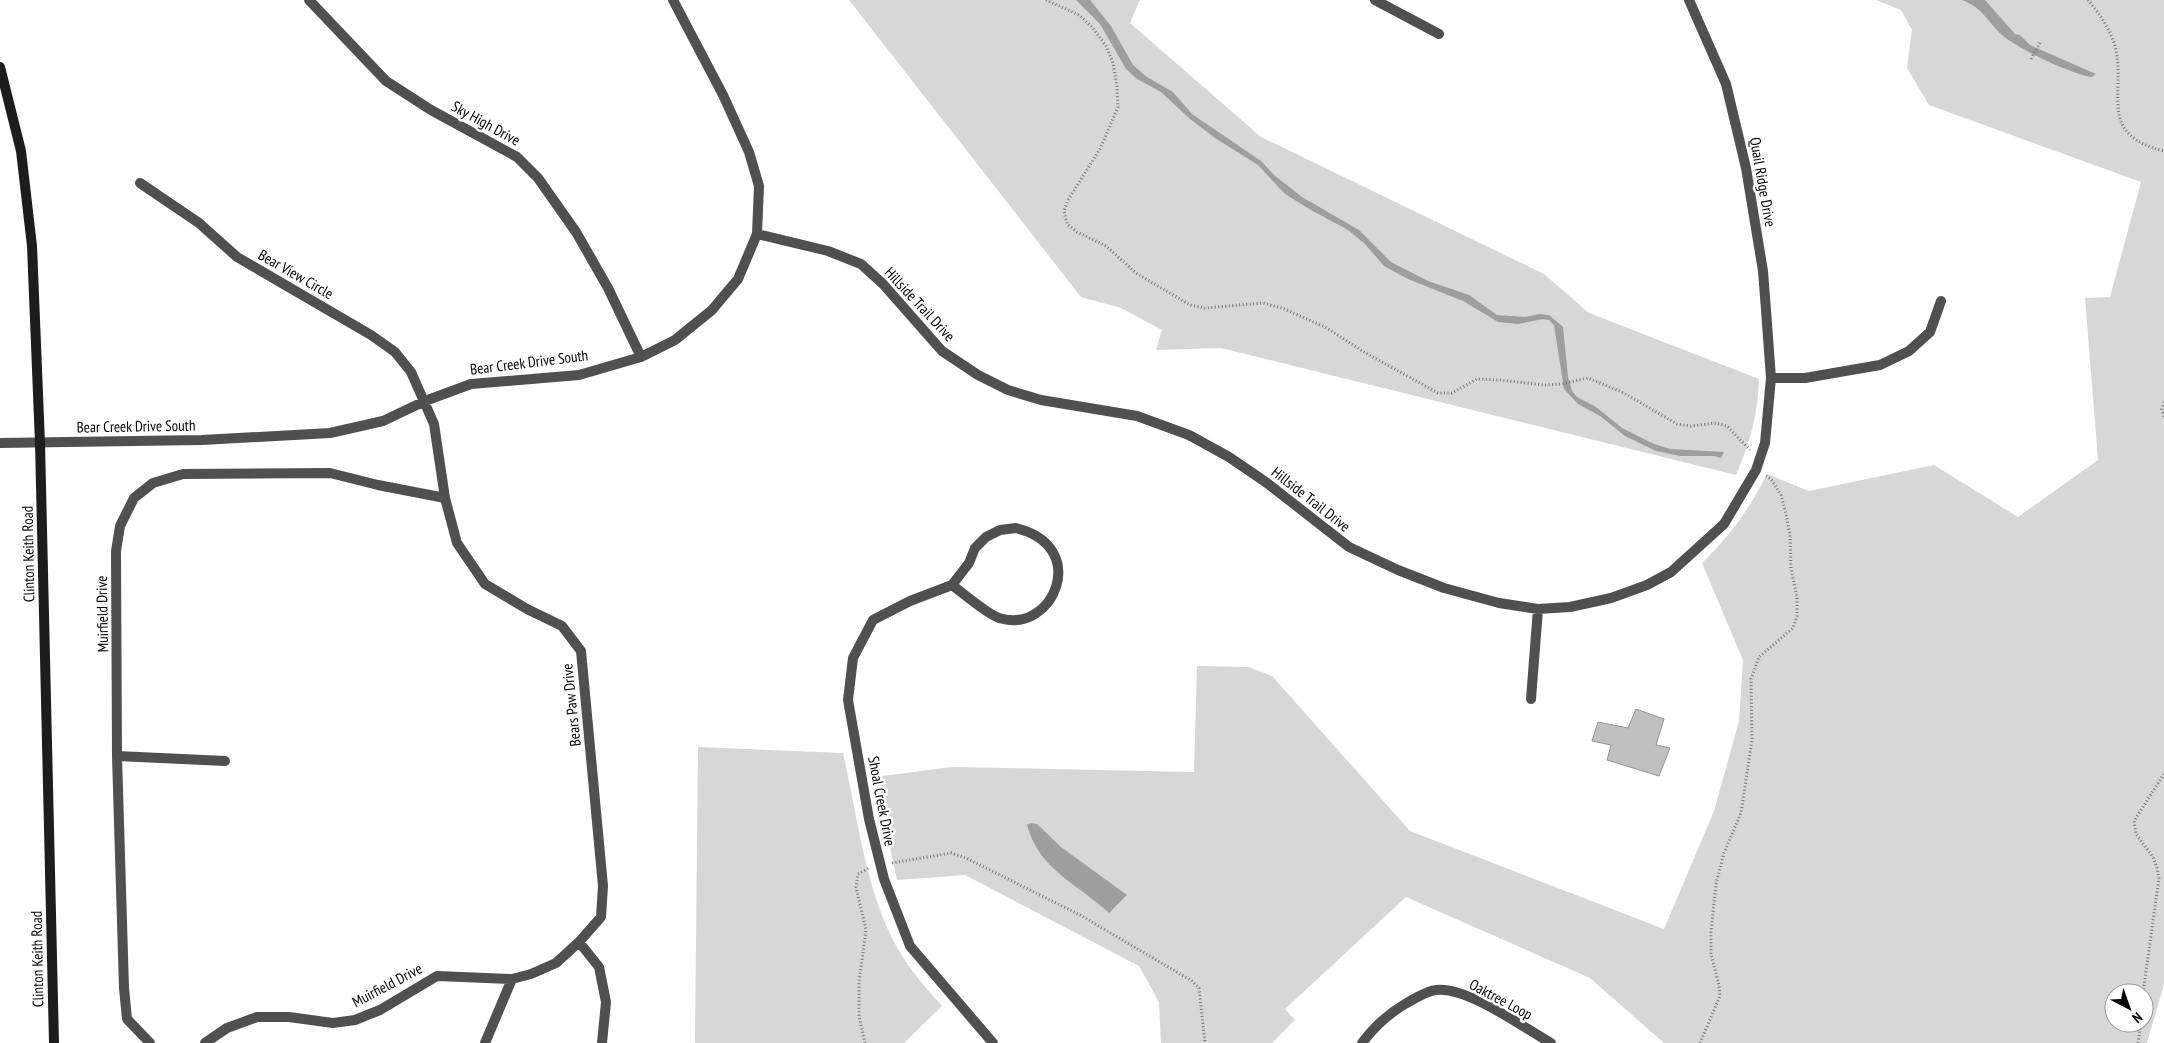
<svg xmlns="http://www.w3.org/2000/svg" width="2164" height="1043" font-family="'PT Sans Narrow',sans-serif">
<rect width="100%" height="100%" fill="#fff"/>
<path fill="#d7d7d7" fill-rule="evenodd" d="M 849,0 L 1140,0 L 1130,23 L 1261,137 L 1544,274 L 1589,313 L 1759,379 C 1758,414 1750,443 1736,475 L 1221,348 L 1156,350 L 1162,330 L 1121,308 L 1081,297 Z
M 1876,0 L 2164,0 L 2164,984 L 2147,1043 L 1664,1043 L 1590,978 L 1406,897 L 1285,1009 L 1295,1020 L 1272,1043 L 1161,1043 L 1159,1002 L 1139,966 L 965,875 L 897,880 L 875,777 L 952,767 L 1194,772 L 1197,666 L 1249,667 L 1272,676 L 1410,831 L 1664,929 L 1714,811 L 1739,721 L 1743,660 L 1702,563 C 1730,536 1750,508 1767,474 L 1809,491 L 1934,465 L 2018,517 L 2098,460 L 2085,298 L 2110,297 L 2141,182 L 1929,105 L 1907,68 L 1912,30 L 1901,10 ZM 2114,993 L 2144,993 L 2144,1023 L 2114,1023 Z
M 698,747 L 843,753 C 857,814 864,881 892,938 C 905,964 923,985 942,1006 L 904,1043 L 695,1043 Z"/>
<path fill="#9e9e9e" d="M 1076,0 L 1090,0 L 1111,26 L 1133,65 L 1147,77 L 1173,92 L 1192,114 L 1261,161 L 1274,175 L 1302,197 L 1359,230 L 1391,262 L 1428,281 L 1469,295 L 1497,315 L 1525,317 L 1539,314 L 1549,315 L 1563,327 L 1568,377 L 1572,391 L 1577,397 L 1596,407 L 1622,428 L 1654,444 L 1670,449 L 1724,452 L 1721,458 L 1714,456 L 1680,456 L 1656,451 L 1625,436 L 1600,416 L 1578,404 L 1564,389 L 1554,325 L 1549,320 L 1543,319 L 1518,324 L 1498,322 L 1463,301 L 1408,279 L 1384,266 L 1365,244 L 1348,230 L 1311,210 L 1285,194 L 1258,165 L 1215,138 L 1190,119 L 1161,92 L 1137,79 L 1126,69 L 1100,24 Z
M 1962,0 L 1985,0 L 2015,34 L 2020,35 L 2030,45 L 2096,74 L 2092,77 C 2071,74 2018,49 2002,35 C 1987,21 1983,8 1962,0 Z
M 1030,823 L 1037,824 L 1061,847 L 1127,895 L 1109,913 C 1078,884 1039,870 1027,825 Z"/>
<path fill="#c0c0c0" stroke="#949494" d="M 1636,709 L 1664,719 L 1656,745 L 1670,748 L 1659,776 L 1607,760 L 1611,745 L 1592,741 L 1598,722 L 1628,728 Z"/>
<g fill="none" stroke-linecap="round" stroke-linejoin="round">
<path stroke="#727272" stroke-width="3" stroke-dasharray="1 2.5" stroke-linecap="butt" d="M 1046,0 L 1079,15 L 1092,27 L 1106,46 L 1113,63 L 1117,86 L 1118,107 L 1100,149 L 1068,200 L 1064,211 L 1067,224 L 1077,232 L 1106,246 L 1136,273 L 1190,305 L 1205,308 L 1263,303 L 1282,308 L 1325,327 L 1364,352 L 1438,393 L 1452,393 L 1477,379 L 1500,380 L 1544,385 L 1562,384 L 1588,378 L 1624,393 L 1677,424 L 1691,426 L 1716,423 L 1727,426 L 1750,450
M 2088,0 C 2099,13 2113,33 2116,50 C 2125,96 2098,135 2164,151
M 2031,59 L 2041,41
M 2164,402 L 2162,409 L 2164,418
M 892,863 L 951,853 L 966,858 L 1080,915 L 1192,981 L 1199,988 L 1205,1043
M 2143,993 L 2159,878 L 2157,868 L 2153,857 L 2136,834 L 2134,821 L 2164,774
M 865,1043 L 859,1016 L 859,982 L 866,930 L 856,887 L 858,874 L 869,868
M 1700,1043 L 1720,996 L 1719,985 L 1711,954 L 1711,931 L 1716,884 L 1724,853 L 1741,813 L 1752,740 L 1751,679 L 1759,657 L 1793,628 L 1797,616 L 1797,598 L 1791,568 L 1790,535 L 1786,514 L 1781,495 L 1771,479 L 1766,476
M 2138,1043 L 2141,1023"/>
<path stroke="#505050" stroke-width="10" d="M 309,0 L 386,81 L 431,110 L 517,157 L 538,178 L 576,232 L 608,288 L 641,357
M 1375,0 L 1439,34
M 140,183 L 199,223 L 237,257 L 371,335 L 395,352 L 411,372 L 434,424 L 445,498 L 457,543 L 485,584 L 527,609 L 562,626 L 581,651 L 603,886 L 601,917 L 579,942 L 556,963 L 531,974 L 512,979 L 437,976 L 380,1010 L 355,1020 L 333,1023 L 289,1017 L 257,1017 L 227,1028 L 205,1043
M 757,234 L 828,251 L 861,264 L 883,284 L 942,351 L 978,375 L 1008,390 L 1041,400 L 1137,416 L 1189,435 L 1229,457 L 1267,483 L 1349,547 L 1398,570 L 1444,588 L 1499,603 L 1538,609 L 1570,607 L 1611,598 L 1647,585 L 1671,572 L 1724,524 L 1756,470 L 1765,443 L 1771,378 L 1766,310 L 1763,271 L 1746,168 L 1726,84 L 1689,0
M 1771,378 L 1805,378 L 1880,365 L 1909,351 L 1930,332 L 1941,301
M 0,443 L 202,440 L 330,433 L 383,421 L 425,401 L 471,384 L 579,375 L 641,357 L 675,340 L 712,310 L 738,279 L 757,234 L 759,186 L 749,152 L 723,95 L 673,0
M 1016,528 C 1091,546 1054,635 999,618 C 987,614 964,594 952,585 L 969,563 L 975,548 L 986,537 L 1000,530 Z
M 952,585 L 910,601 L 873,620 L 853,658 L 848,700 L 869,819 L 884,879 L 910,946 L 993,1043
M 1531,699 L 1538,609
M 117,756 L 225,761
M 579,942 L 599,967 L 606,1002 L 602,1043
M 150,1043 L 127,1019 L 124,988 L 117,756 L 116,551 L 120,526 L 134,498 L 153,483 L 183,474 L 330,473 L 378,485 L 445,498
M 485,1043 L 512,979
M 1362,1043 C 1374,1027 1388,1014 1405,1004 C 1414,999 1426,991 1436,990 C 1467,986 1524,1028 1551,1043"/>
<path stroke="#1d1d1d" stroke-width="10" d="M 0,67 L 21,151 L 32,246 L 40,443 L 54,1043"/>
</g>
<g text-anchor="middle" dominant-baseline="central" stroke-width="5" stroke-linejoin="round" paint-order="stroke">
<g font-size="15" fill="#000" stroke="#fff">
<text transform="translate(486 123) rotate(29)">Sky High Drive</text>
<text transform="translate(1763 182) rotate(80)">Quail Ridge Drive</text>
<text transform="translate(296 274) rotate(30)">Bear View Circle</text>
<text transform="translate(920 304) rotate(47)">Hillside Trail Drive</text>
<text transform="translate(529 362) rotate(-7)">Bear Creek Drive South</text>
<text transform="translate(136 426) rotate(-1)">Bear Creek Drive South</text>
<text transform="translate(1311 499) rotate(38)">Hillside Trail Drive</text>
<text transform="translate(28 554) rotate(-91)">Clinton Keith Road</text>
<text transform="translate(102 614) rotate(-91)">Muirfield Drive</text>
<text transform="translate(571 705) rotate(-96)">Bears Paw Drive</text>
<text transform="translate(882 801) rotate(79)">Shoal Creek Drive</text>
<text transform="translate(37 959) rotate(-91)">Clinton Keith Road</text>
<text transform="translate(387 985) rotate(-28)">Muirfield Drive</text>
<text transform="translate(1501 999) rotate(28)">Oaktree Loop</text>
</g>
</g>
<g transform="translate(2129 1008) rotate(139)"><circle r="24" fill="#ffffff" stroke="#999999"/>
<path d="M0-4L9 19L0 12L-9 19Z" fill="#000000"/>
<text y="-8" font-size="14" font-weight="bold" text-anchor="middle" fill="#000000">N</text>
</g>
</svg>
